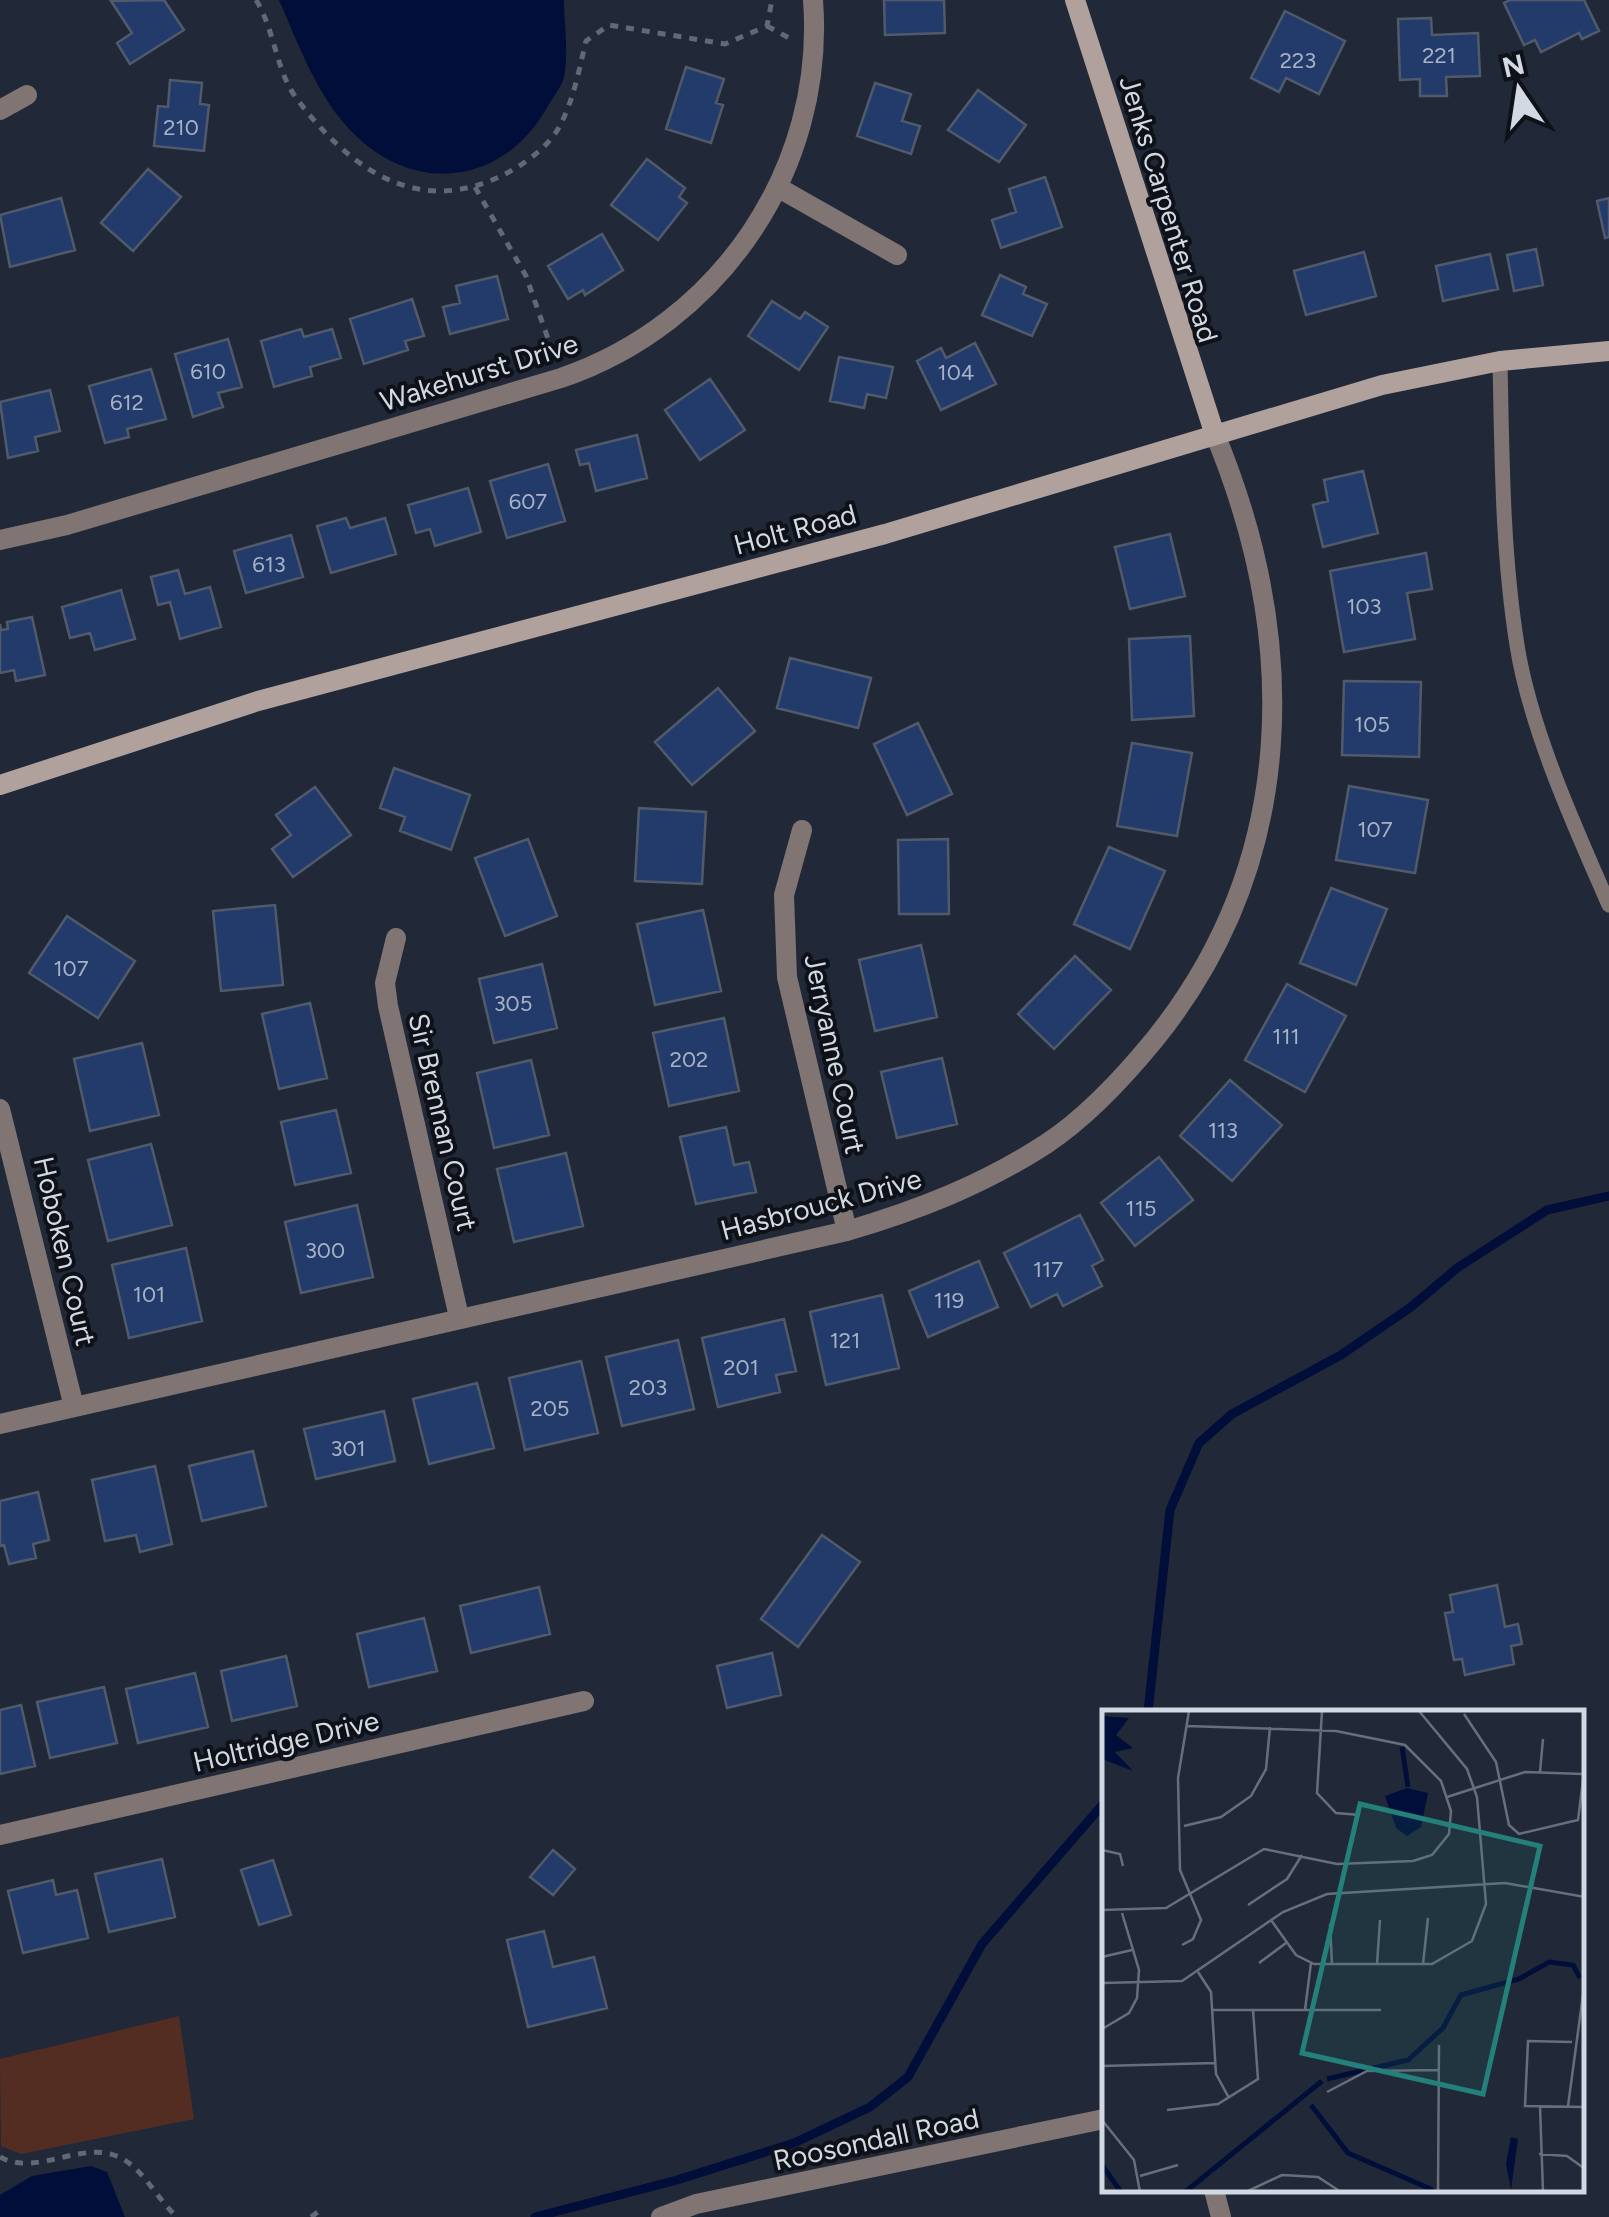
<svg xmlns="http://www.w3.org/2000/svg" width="1609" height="2217" font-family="Figtree,sans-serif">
<rect width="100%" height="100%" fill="#212938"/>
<path fill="#542d22" d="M 179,2016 L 194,2119 L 21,2154 L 1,2146 L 0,2059 Z"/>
<path fill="#000e39" d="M 279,0 L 564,0 C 564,23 569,54 564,77 C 562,86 554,96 549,104 C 507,183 418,198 353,133 C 317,97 299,45 279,0 Z
M 91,2166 L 107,2172 L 125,2217 L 0,2217 L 0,2195 L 32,2176 Z"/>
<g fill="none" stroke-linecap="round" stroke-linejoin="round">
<path stroke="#000e39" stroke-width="9" d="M 1148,1712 L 1170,1510 L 1199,1443 L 1232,1414 L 1341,1355 L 1411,1307 L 1457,1268 L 1547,1210 L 1609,1196
M 535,2217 L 677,2180 L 794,2143 L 870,2107 L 908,2077 L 982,1944 L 1104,1803"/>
</g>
<path fill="#233b6a" stroke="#505a6b" stroke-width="2.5" d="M 164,0 L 184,30 L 130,64 L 117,43 L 132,33 L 111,1 Z
M 884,0 L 944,0 L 945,33 L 885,35 Z
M 1510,0 L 1584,0 L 1599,31 L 1582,39 L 1579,33 L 1541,52 L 1535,40 L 1524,45 L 1504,3 Z
M 1285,11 L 1345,41 L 1319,94 L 1286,78 L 1279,92 L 1251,78 Z
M 1431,18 L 1432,35 L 1478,33 L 1480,76 L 1446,77 L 1447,96 L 1420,96 L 1420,79 L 1400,80 L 1398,19 Z
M 686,67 L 724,79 L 716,103 L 723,105 L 711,143 L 666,129 Z
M 170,80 L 202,83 L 200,104 L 209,105 L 204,151 L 154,146 L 158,106 L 168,107 Z
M 875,83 L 911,94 L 902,121 L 920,126 L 911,154 L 857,136 Z
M 978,90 L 1026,125 L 999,162 L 948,130 Z
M 647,159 L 685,188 L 679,197 L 687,203 L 658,240 L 611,205 Z
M 148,169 L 181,197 L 133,251 L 101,223 Z
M 1045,177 L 1062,227 L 1001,248 L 992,220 L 1016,212 L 1009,189 Z
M 61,198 L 75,250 L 10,267 L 0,215 Z
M 1609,198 L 1609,237 L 1605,238 L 1597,201 Z
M 602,234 L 623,270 L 585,295 L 583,290 L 568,299 L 548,266 Z
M 1536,249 L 1543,285 L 1514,291 L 1507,255 Z
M 1364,252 L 1376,296 L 1306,315 L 1294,271 Z
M 1490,254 L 1498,289 L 1443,301 L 1436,266 Z
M 1000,275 L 1026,287 L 1023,294 L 1047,304 L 1032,336 L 982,315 Z
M 497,276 L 508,319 L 450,334 L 443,307 L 460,303 L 456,286 Z
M 412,299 L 424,336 L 405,341 L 408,350 L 364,364 L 350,319 Z
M 772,301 L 800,319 L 805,312 L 828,327 L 799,370 L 748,336 Z
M 301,329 L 304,337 L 332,329 L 341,358 L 310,367 L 312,376 L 274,387 L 261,341 Z
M 228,339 L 242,387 L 218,393 L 223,407 L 193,417 L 175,354 Z
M 975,343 L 996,384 L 941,410 L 917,361 L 941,348 L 946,358 Z
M 839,357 L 893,367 L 886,398 L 867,394 L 864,408 L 830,401 Z
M 151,369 L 166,419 L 127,429 L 129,437 L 105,443 L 89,386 Z
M 710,379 L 745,430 L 700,460 L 665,410 Z
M 50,390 L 60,431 L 35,437 L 38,451 L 8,458 L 0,402 Z
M 637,435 L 647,478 L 596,491 L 589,463 L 580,465 L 576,450 Z
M 548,464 L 565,521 L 507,538 L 490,481 Z
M 1363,471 L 1378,533 L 1323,547 L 1313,505 L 1328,501 L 1324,480 Z
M 468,488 L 481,532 L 435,546 L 430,529 L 416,533 L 408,505 Z
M 346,518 L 350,528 L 385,518 L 396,554 L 331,573 L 317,526 Z
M 1170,534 L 1185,596 L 1130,609 L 1115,547 Z
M 291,535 L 303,577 L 246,593 L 234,551 Z
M 1426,553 L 1432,589 L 1407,593 L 1415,639 L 1344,652 L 1330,571 Z
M 178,570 L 185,594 L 210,587 L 221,627 L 180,639 L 170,602 L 158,605 L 151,577 Z
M 121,590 L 135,639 L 95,650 L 90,633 L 70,638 L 62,607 Z
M 32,617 L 45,675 L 16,681 L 14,670 L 0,673 L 0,624 L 1,630 L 8,629 L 7,622 Z
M 1190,636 L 1194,716 L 1132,720 L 1129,639 Z
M 790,658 L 871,678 L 858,728 L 777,708 Z
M 1344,681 L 1421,682 L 1419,757 L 1342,755 Z
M 718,688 L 755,731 L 692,785 L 655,742 Z
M 918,723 L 952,794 L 907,815 L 874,744 Z
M 1132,743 L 1192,753 L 1177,836 L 1117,826 Z
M 394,768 L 470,795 L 451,850 L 400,831 L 405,817 L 380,808 Z
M 1349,786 L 1428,800 L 1415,873 L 1336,860 Z
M 315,787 L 351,835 L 293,877 L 272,849 L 291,835 L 276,815 Z
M 639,808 L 706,812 L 702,884 L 635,881 Z
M 528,839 L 557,916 L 505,936 L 475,858 Z
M 948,839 L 949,914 L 899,914 L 898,840 Z
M 1109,847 L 1165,871 L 1130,949 L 1074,924 Z
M 1331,888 L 1387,909 L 1356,985 L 1300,963 Z
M 275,905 L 283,985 L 221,991 L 213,911 Z
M 703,910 L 721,991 L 655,1005 L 637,924 Z
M 67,916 L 135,961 L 98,1018 L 29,973 Z
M 921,945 L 937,1017 L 875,1031 L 859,960 Z
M 1075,956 L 1111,990 L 1054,1049 L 1018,1014 Z
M 542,964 L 557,1028 L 494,1043 L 479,979 Z
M 1287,984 L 1346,1016 L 1305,1092 L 1245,1060 Z
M 310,1003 L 327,1078 L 279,1089 L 262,1014 Z
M 724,1018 L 739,1091 L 669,1106 L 653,1033 Z
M 142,1043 L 159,1115 L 90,1131 L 74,1059 Z
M 942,1058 L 957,1124 L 897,1138 L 881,1072 Z
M 531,1060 L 549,1135 L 494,1148 L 477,1073 Z
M 1230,1080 L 1282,1125 L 1232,1181 L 1180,1136 Z
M 336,1110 L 351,1173 L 295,1185 L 281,1122 Z
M 726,1127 L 734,1165 L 749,1162 L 756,1192 L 696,1204 L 680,1137 Z
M 151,1144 L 172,1225 L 108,1241 L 88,1160 Z
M 566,1153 L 583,1226 L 514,1242 L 497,1169 Z
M 1159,1157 L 1193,1200 L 1135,1246 L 1101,1203 Z
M 357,1205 L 373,1277 L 301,1293 L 285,1222 Z
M 1080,1215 L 1103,1260 L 1092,1266 L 1102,1286 L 1063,1306 L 1057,1294 L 1031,1307 L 1004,1253 Z
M 186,1248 L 202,1321 L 129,1338 L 112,1265 Z
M 979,1261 L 998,1307 L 928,1337 L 909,1291 Z
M 882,1295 L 899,1368 L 826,1385 L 810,1312 Z
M 784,1319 L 796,1371 L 776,1375 L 780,1392 L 718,1407 L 702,1338 Z
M 678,1340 L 694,1409 L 622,1426 L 606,1357 Z
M 581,1361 L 598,1433 L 525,1450 L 509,1378 Z
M 477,1383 L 494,1448 L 429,1464 L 413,1399 Z
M 384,1411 L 395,1461 L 316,1479 L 304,1429 Z
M 253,1451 L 266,1506 L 202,1521 L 189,1466 Z
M 155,1466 L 172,1544 L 140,1552 L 136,1535 L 105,1541 L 92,1480 Z
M 38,1492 L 49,1540 L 33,1544 L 36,1558 L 9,1564 L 4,1545 L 0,1546 L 0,1501 Z
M 822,1535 L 860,1562 L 798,1647 L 761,1619 Z
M 1497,1585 L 1505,1627 L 1518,1624 L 1522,1644 L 1511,1646 L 1514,1664 L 1465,1675 L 1462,1659 L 1454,1660 L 1445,1613 L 1453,1612 L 1450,1595 Z
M 539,1587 L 550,1634 L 471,1653 L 460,1606 Z
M 424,1618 L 437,1671 L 369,1687 L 357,1634 Z
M 772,1653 L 781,1695 L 727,1708 L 717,1666 Z
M 286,1656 L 297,1706 L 232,1721 L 221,1671 Z
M 195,1673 L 208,1727 L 138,1743 L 126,1689 Z
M 104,1687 L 117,1743 L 50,1758 L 37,1702 Z
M 21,1705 L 35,1766 L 0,1774 L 0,1710 Z
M 553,1850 L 575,1869 L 553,1895 L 530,1877 Z
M 162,1859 L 175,1917 L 109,1932 L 95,1874 Z
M 273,1860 L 291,1915 L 259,1925 L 241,1870 Z
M 53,1880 L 56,1895 L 77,1890 L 88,1938 L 23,1953 L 8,1891 Z
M 544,1931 L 553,1967 L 594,1957 L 607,2008 L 528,2027 L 507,1940 Z"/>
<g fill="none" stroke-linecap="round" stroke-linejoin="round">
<path stroke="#616876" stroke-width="5" stroke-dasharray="8 8" stroke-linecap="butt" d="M 256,0 C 275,30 276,72 297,99 C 346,164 410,214 492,180 C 515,171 545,151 558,129 C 573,103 579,70 586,41 L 609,25 L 725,44 L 767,26 L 772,0
M 767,26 L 791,39
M 475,187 L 526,276 L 554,356
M 0,2157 C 38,2178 84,2137 123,2159 C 145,2172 158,2200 177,2217
M 311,2217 L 322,2209"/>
<path stroke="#807572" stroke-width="15" d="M 1500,361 C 1502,455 1502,551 1517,645 C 1530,729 1575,827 1609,905"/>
<path stroke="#807572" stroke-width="20" d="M 0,110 L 27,95
M 779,188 L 897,255
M 0,540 L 67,525 L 561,378 C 720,324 826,168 813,0
M 802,830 L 784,895 L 787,977 L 847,1231
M 396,938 L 385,983 L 388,1006 L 459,1317
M 0,1109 L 74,1407
M 0,1424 L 847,1231 C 918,1210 983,1185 1046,1144 C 1087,1117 1124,1077 1155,1039 C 1299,860 1300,638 1214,432
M 0,1835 L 584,1701
M 1214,2190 L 1221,2217
M 661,2217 L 696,2204 L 1104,2119"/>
<path stroke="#b1a19c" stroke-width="20" d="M 1075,0 L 1214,432
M 0,785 L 258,701 L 885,534 L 1382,385 L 1500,361 L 1609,351"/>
</g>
<g text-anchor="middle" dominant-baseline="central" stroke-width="8" stroke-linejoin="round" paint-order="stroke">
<g font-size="22" fill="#a7b2c5">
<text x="1439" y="55">221</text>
<text x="1298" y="60">223</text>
<text x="181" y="127">210</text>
<text x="208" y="371">610</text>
<text x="956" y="372">104</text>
<text x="127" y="402">612</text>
<text x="528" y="501">607</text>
<text x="269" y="564">613</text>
<text x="1364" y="606">103</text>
<text x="1372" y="724">105</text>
<text x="1375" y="829">107</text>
<text x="71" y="968">107</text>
<text x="513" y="1003">305</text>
<text x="1286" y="1036">111</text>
<text x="689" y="1059">202</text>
<text x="1223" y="1130">113</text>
<text x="1141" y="1208">115</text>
<text x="325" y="1250">300</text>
<text x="1048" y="1269">117</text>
<text x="149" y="1294">101</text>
<text x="949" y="1300">119</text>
<text x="845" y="1340">121</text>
<text x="741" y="1367">201</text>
<text x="648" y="1387">203</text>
<text x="550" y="1408">205</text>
<text x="348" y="1448">301</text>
</g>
<g font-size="28" fill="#d3d9e3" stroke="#0e1218">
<text transform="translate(1169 209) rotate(73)">Jenks Carpenter Road</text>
<text transform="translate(479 372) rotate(-17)">Wakehurst Drive</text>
<text transform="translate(795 529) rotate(-15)">Holt Road</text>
<text transform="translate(835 1054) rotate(78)">Jerryanne Court</text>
<text transform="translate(443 1122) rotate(77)">Sir Brennan Court</text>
<text transform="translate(821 1204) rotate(-15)">Hasbrouck Drive</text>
<text transform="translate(65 1251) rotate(77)">Hoboken Court</text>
<text transform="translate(286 1741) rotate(-13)">Holtridge Drive</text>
<text transform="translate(876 2139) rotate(-12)">Roosondall Road</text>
</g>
</g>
<g transform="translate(1102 1710)">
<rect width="482" height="482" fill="#212938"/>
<path d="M 0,6 L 27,8 L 14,25 L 31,38 L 13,42 L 31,61 L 0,49 ZM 305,78 L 326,83 L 319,117 L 305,126 L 294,118 L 283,86 ZM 409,427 L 416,429 L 409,480 L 404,454 Z" fill="#000e39"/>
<path fill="none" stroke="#000e39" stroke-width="5" d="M 300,37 L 306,77M 225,369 L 306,350 L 341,318 L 359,285 L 417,269 L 447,252 L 471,255 L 478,268M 209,395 L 246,443 L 331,480M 0,455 L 19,482M 83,482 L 220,371"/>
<path fill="none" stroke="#686f7c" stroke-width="2.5" d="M 220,1 L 215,83 L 234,103 L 258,105M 362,4 L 394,52 L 407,115 L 417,124 L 476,110 L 483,55M 438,62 L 441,29M 345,87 L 423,62 L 481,64M 82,116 L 119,107 L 149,86 L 164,59 L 168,17M 0,140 L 18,144 L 21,156M 146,195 L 185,169 L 200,145M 0,200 L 64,198 L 162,139 L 235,154 L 311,151 L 330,145 L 347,124 L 349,101 L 339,71 L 303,35 L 234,21 L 85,16M 169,210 L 194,245 L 212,254 L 330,254 L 370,231 L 384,194 L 375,87 L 365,59 L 317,1M 228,214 L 230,254M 80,235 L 91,229 L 99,210 L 78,160 L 76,68 L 87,1M 0,247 L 30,240M 157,253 L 184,233M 275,254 L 278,210M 321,254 L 326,208M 96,262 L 109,282 L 114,364 L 127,388M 0,273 L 80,271 L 181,202 L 225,184 L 403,173 L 483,187M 111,300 L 279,300M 203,300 L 209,253M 0,319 L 27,303 L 35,288 L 37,260 L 20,203M 470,332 L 426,331 L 423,396 L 483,397M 0,356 L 113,353M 225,382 L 265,361 L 337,360M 438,396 L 441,482M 466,396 L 483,270M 65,400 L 116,394 L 156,369 L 151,300M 0,410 L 32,450 L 38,482M 437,444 L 465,446 L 483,459M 38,466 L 76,455M 144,482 L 180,465 L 216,467 L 239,482M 336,482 L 337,335"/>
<path fill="#23807a" fill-opacity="0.15" stroke="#23807a" stroke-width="5" d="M 258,94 L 438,136 L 381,384 L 200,343 Z"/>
<rect width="482" height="482" fill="none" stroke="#d3d9e3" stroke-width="5"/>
</g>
<g transform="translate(1519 90) rotate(347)" stroke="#0e1218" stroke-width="8" paint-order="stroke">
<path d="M0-8L18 38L0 25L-18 38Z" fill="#d3d9e3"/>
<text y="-15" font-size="28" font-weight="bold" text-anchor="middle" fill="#d3d9e3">N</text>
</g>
</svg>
